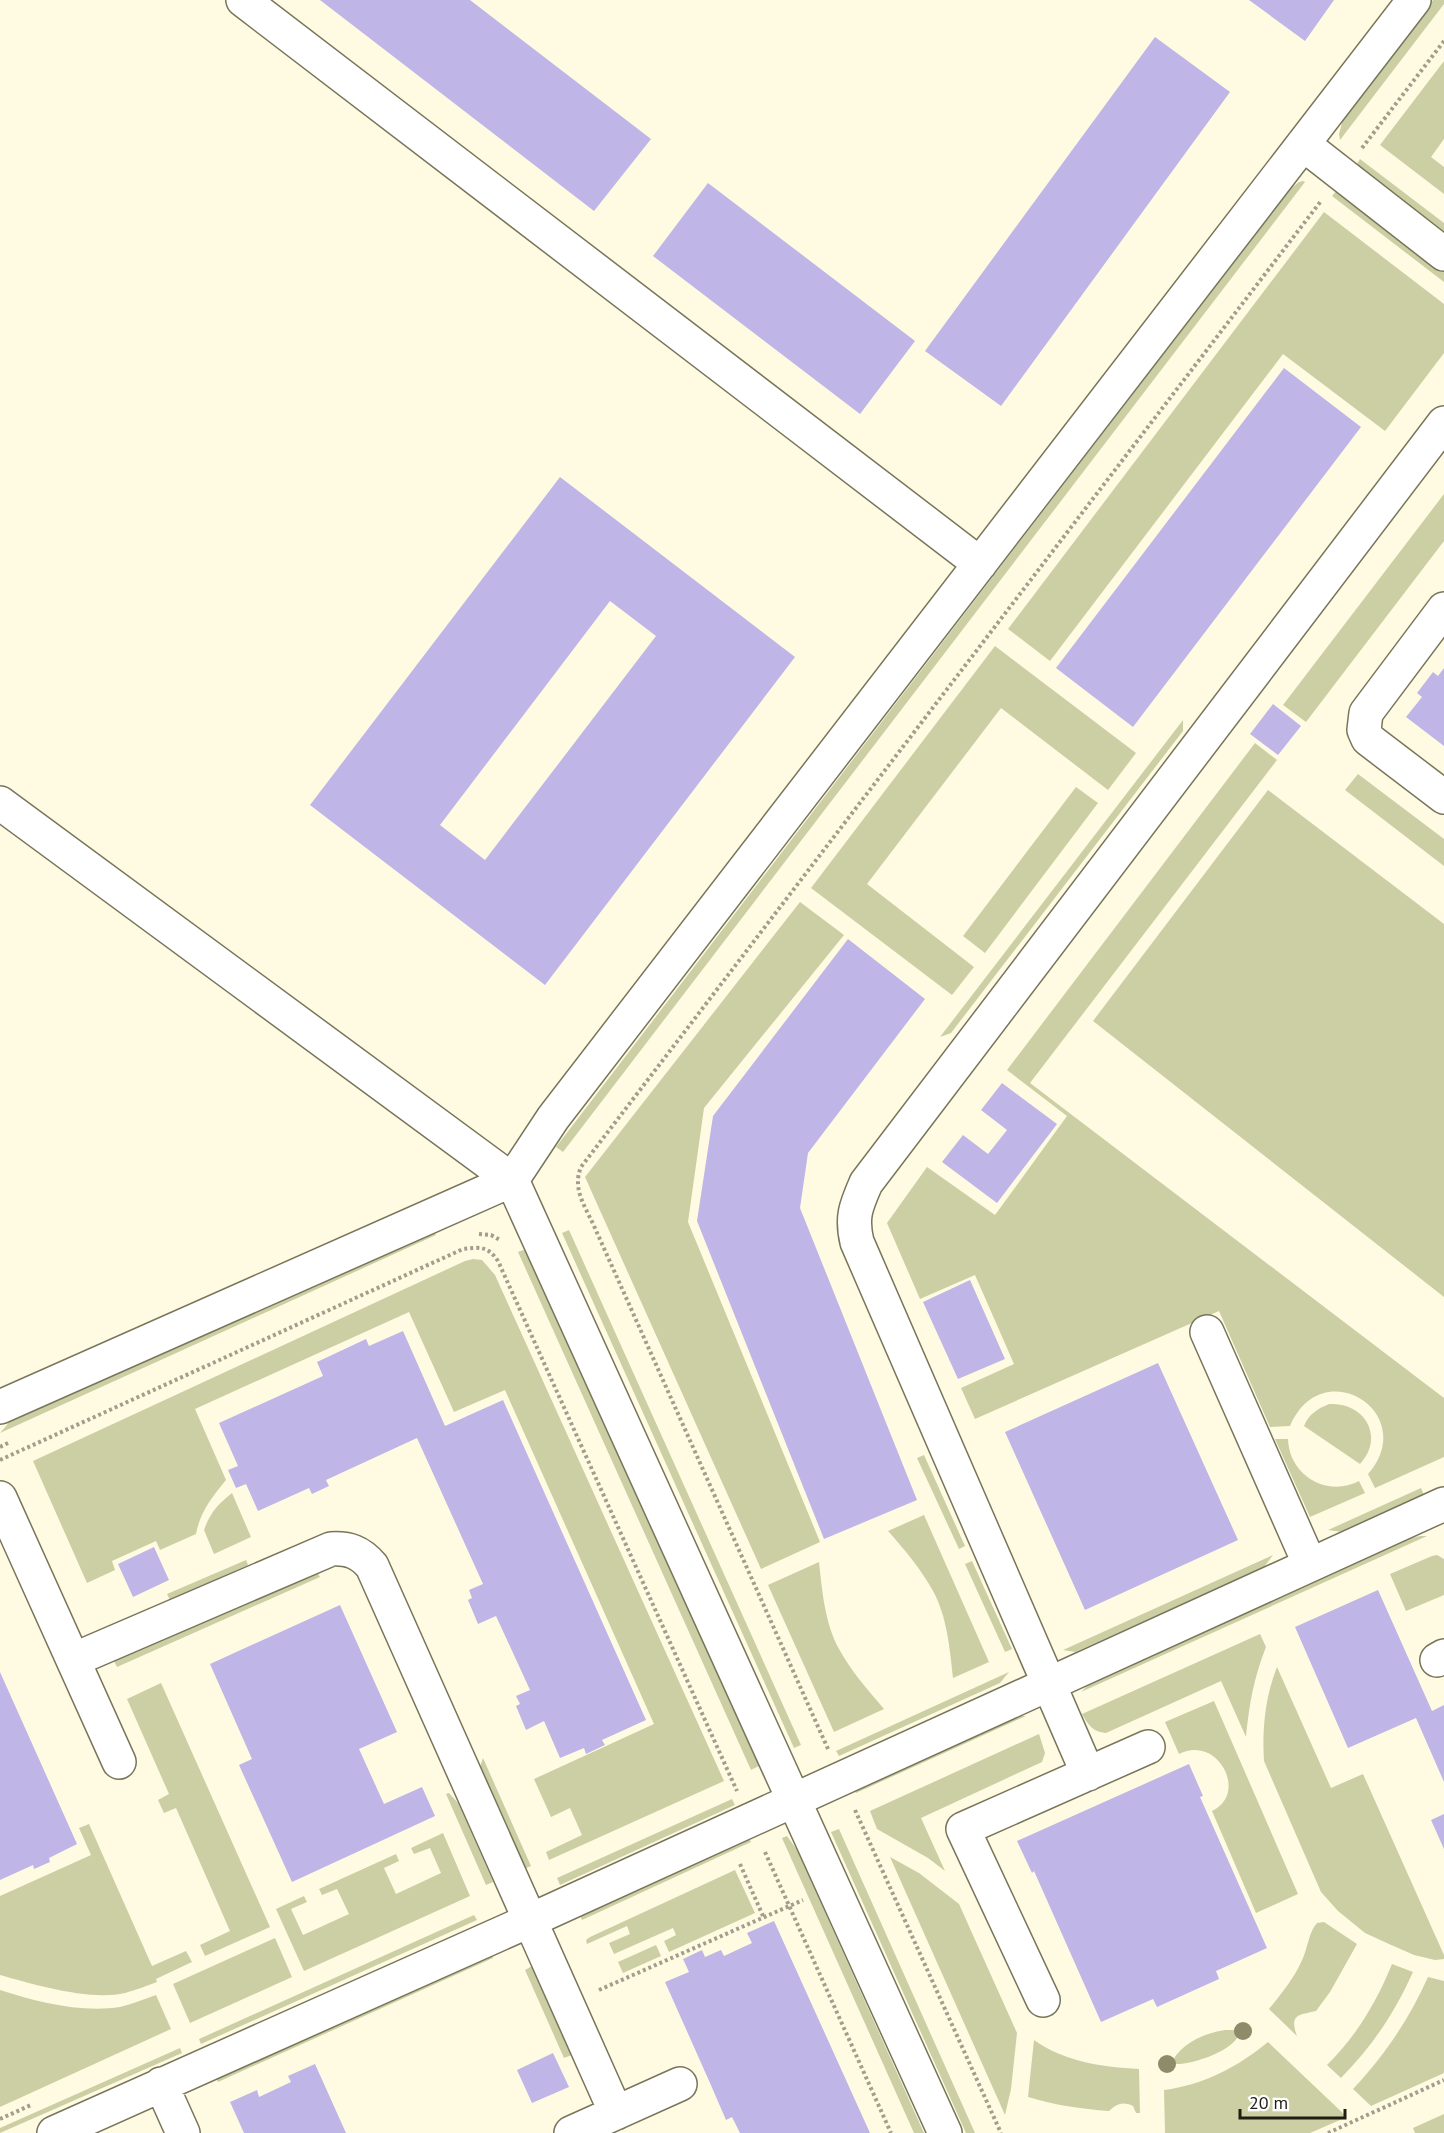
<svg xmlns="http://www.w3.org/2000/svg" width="1444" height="2133" font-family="'PT Sans',sans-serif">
<rect width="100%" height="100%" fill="#fffbe3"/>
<path fill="#cccfa3" d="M 1433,0 L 1444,0 L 1444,4 L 1340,140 L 1339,134 L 1344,116 Z
M 1444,61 L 1444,139 L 1431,157 L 1444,167 L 1444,194 L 1380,145 Z
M 1360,159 L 1444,223 L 1444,234 L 1355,167 Z
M 1303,181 L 1305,182 L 563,1152 L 556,1147 L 1290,189 L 1299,182 Z
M 1338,189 L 1444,271 L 1444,282 L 1332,196 Z
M 1324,212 L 1444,304 L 1444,353 L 1385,431 L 1283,354 L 1050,661 L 1008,629 Z
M 1444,494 L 1444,541 L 1306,722 L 1283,705 Z
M 995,646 L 1136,753 L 1108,790 L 1001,708 L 867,884 L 974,967 L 952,995 L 811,888 Z
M 1183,720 L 1183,731 L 951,1033 L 940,1037 Z
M 1255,743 L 1277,760 L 1030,1083 L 1444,1398 L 1444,1457 L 1375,1488 L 1368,1474 C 1421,1413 1322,1351 1290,1426 L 1270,1427 L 1219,1311 L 975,1419 L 961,1388 L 1014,1364 L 975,1275 L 920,1299 L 887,1223 L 927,1167 L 995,1215 L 1067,1116 L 1007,1070 Z
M 1358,774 L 1444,839 L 1444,866 L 1345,790 Z
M 1076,787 L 1098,803 L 985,953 L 963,936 Z
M 1268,790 L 1444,924 L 1444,1297 L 1093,1021 Z
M 800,902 L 844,935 L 704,1108 L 688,1222 L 820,1542 L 761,1569 L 585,1177 Z
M 433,1228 L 436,1235 L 0,1433 L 12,1419 Z
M 569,1230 L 801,1745 L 794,1748 L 562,1233 Z
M 526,1249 L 759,1766 L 751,1770 L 518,1252 Z
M 473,1259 L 482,1260 L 495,1275 L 724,1781 L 549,1860 L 546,1852 L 582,1835 L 570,1808 L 551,1817 L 534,1779 L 654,1724 L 505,1390 L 454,1412 L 409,1312 L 195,1409 L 226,1480 C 212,1497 200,1512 196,1534 L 160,1550 L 156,1541 L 112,1561 L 115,1570 L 87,1583 L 33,1461 L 465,1261 Z
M 1329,1404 C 1365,1402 1385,1437 1360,1464 L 1304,1426 C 1309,1414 1317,1409 1329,1404 Z
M 1275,1439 L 1288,1439 C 1289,1475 1327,1498 1359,1481 L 1365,1493 L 1310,1517 Z
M 924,1455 L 965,1546 L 959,1549 L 917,1458 Z
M 1421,1488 L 1424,1495 L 1342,1532 L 1328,1530 Z
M 232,1493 L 251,1537 L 214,1554 L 204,1530 C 210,1513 218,1504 232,1493 Z
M 924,1515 L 989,1662 L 953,1678 C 950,1650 947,1616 933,1591 C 921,1569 904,1549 888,1531 Z
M 1420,1536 L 1427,1536 L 1081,1692 L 1093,1680 L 1408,1539 Z
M 1273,1555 L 1264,1567 L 1075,1652 L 1063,1650 Z
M 1432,1556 L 1437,1555 L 1444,1559 L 1444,1595 L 1406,1611 L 1390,1574 Z
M 246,1560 L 248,1565 L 170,1600 L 167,1594 Z
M 972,1561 L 1012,1649 L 1005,1652 L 965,1564 Z
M 819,1562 C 822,1590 825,1624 839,1649 C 851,1671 868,1690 884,1709 L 834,1732 L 768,1585 Z
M 317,1572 L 320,1577 L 117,1667 L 114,1661 Z
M 1260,1634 L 1266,1647 C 1254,1677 1249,1705 1246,1737 L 1221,1681 L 1106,1733 C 1093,1732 1088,1725 1082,1714 Z
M 1277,1667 L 1331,1788 L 1363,1774 L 1444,1955 L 1444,1959 L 1435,1960 L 1414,1955 L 1389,1944 L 1365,1933 L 1338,1911 L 1321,1892 L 1264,1761 C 1262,1730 1265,1697 1277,1667 Z
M 1009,1672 L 1000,1683 L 839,1756 L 836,1751 Z
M 161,1683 L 270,1927 L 205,1956 L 200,1945 L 230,1931 L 176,1808 L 164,1813 L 158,1800 L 169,1794 L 127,1699 Z
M 1214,1701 L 1298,1894 L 1256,1913 L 1212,1811 C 1249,1794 1218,1734 1179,1754 L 1165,1722 Z
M 1016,1716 L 1026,1716 L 856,1793 L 853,1788 Z
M 1039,1734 L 1045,1753 L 1042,1762 L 921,1818 L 945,1871 L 928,1858 L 877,1829 L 870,1811 Z
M 483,1758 L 531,1866 L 524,1869 L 482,1775 L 480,1767 Z
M 449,1793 L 458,1803 L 493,1882 L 486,1885 L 446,1794 Z
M 732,1799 L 735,1805 L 560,1885 L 557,1878 Z
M 89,1824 L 152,1966 L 186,1951 L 192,1962 L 156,1979 L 157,1982 C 146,1986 136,1990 125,1993 C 90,2001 35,1985 0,1975 L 0,1896 L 91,1855 L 79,1828 Z
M 839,1829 L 975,2133 L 966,2133 L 831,1832 Z
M 443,1833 L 470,1896 L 304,1971 L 276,1909 L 304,1896 L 307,1902 L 291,1909 L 303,1935 L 349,1914 L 337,1889 L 322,1895 L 319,1889 L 396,1854 L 399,1861 L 384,1868 L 396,1894 L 441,1873 L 430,1848 L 414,1854 L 411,1848 Z
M 748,1836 L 751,1842 L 582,1920 L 579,1913 Z
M 787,1836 L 797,1850 L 924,2133 L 914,2133 L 782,1838 Z
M 890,1857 L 919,1873 L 959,1904 L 1017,2033 L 1011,2089 L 1005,2115 Z
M 735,1870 L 755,1913 L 669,1952 L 664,1941 L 676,1935 L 673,1928 L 614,1954 L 609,1943 L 630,1934 L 627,1926 L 587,1944 L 586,1940 L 590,1937 Z
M 474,1915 L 477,1920 L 201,2044 L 199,2039 Z
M 1324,1922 L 1357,1944 L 1330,1992 L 1316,2011 C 1299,2015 1289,2014 1297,2036 L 1269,2009 C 1282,1993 1295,1977 1303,1958 C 1308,1946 1309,1932 1317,1923 Z
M 275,1938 L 292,1977 L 190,2023 L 173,1984 Z
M 656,1945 L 661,1956 L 623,1973 L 618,1962 Z
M 491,1953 L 493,1958 L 218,2082 L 215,2076 Z
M 1392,1964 L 1413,1972 C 1394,2014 1373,2045 1341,2078 L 1327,2065 C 1357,2035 1376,2003 1392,1964 Z
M 532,1966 L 572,2055 L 564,2058 L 525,1970 Z
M 1428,1977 L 1444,1981 L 1444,2073 L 1371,2106 L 1353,2089 C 1385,2055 1409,2019 1428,1977 Z
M 0,1990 C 37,2002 81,2013 120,2007 C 132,2004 144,1999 156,1995 L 171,2029 L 0,2107 Z
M 1225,2030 L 1236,2030 L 1239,2034 C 1234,2051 1191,2065 1175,2064 L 1173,2060 C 1183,2042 1206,2033 1225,2030 Z
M 1034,2040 C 1065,2062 1102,2067 1139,2069 L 1140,2113 L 1136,2113 L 1133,2106 C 1122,2101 1117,2104 1109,2111 C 1081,2109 1054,2105 1028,2097 Z
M 1268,2042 L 1347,2117 L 1310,2133 L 1165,2133 L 1164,2090 C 1203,2085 1238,2067 1268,2042 Z
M 180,2048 L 182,2053 L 0,2133 L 0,2128 Z
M 1444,2114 L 1444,2133 L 1415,2133 L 1413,2128 Z"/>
<path fill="#bfb5e6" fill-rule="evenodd" d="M 320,0 L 470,0 L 651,139 L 594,211 Z
M 1249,0 L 1334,0 L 1305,41 Z
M 1155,37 L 1230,92 L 1001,406 L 925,351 Z
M 708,183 L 915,341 L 860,414 L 653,256 Z
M 1284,368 L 1361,427 L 1133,727 L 1056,668 Z
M 560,477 L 795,657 L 545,985 L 310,805 ZM 610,601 L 656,636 L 485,860 L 440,825 Z
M 1444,668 L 1444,746 L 1406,717 L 1422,697 L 1417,693 L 1433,672 L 1438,676 Z
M 1273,704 L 1301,726 L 1278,755 L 1250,734 Z
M 848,939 L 925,999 L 808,1153 L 800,1208 L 917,1500 L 824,1539 L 697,1221 L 713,1116 Z
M 1002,1083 L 1057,1124 L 997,1203 L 942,1162 L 963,1135 L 988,1154 L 1007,1130 L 981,1110 Z
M 970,1280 L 1005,1359 L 958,1379 L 923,1302 Z
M 403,1331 L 445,1426 L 503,1400 L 646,1720 L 602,1740 L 605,1745 L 586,1754 L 584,1748 L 560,1758 L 544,1721 L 526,1730 L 516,1706 L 520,1704 L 516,1696 L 530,1690 L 496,1616 L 478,1624 L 468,1600 L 472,1598 L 469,1590 L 483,1584 L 417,1438 L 326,1480 L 329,1486 L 312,1494 L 309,1488 L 258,1511 L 246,1484 L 236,1488 L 228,1470 L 238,1466 L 219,1423 L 323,1376 L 317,1362 L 366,1339 L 369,1346 Z
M 1158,1363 L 1238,1540 L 1085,1610 L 1005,1432 Z
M 154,1547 L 169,1580 L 133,1597 L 118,1564 Z
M 1378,1590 L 1432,1711 L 1444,1705 L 1444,1782 L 1416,1718 L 1348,1748 L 1295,1627 Z
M 340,1605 L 397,1732 L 359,1749 L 384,1804 L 422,1787 L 435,1816 L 292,1882 L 239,1765 L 252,1759 L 210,1664 Z
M 0,1672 L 77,1844 L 49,1858 L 50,1862 L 34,1869 L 33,1865 L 0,1880 Z
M 1189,1764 L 1203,1796 L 1200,1797 L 1267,1948 L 1216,1971 L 1219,1979 L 1157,2007 L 1153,1999 L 1101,2022 L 1034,1871 L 1032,1873 L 1017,1841 Z
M 1444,1814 L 1444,1849 L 1431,1820 Z
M 774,1921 L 870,2133 L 740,2133 L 732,2117 L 726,2120 L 710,2083 L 665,1982 L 689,1972 L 683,1959 L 702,1950 L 705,1957 L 721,1950 L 724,1956 L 752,1943 L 747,1933 Z
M 553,2053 L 569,2087 L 532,2103 L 517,2070 Z
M 315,2064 L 346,2133 L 244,2133 L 230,2102 L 257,2090 L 259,2097 L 291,2082 L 288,2076 Z"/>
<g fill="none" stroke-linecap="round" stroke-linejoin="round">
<defs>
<path id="minor" d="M 243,0 L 980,564
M 1303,144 L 1444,254
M 1444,609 L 1366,713 L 1364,730 L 1368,739 L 1444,797
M 0,803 L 512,1180 L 945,2133
M 1207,1332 L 1310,1565
M 0,1407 L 512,1180 L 553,1118 L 1414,0
M 0,1498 L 119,1762
M 73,1660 L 331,1549 C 349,1548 360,1552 372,1566 L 616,2113
M 1437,1660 L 1444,1656
M 1088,1774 L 857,1242 C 851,1217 856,1206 866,1183 L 1444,423
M 1043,2000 L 963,1829 L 1148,1747
M 161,2084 L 183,2133
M 54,2133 L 531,1920 L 1444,1504
M 571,2133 L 680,2084"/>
</defs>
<use href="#minor" stroke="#79755b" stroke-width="36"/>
<path stroke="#a29e8c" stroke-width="4" stroke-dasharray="3 3" stroke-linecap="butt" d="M 1362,148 L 1444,41
M 479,1234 L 491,1235 L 500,1240
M 0,1447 L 10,1442
M 0,1460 L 463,1249 C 480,1247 488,1246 498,1261 L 737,1791
M 828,1749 L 594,1226 C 585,1206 572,1189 581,1167 L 1321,201
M 855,1810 L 1001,2133
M 765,1852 L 891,2133
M 740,1864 L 763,1916
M 599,1990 L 803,1900
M 0,2119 L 31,2105
M 1328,2133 L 1444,2080"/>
<use href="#minor" stroke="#fff" stroke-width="33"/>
</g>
<g fill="#8d8b69">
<circle cx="1243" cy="2031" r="9"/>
<circle cx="1167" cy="2064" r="9"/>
</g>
<path d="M1240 2109v9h105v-9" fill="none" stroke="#201e13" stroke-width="3"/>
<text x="1249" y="2109" font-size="18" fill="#201e13" stroke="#ffffff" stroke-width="4.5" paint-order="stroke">20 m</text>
</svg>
